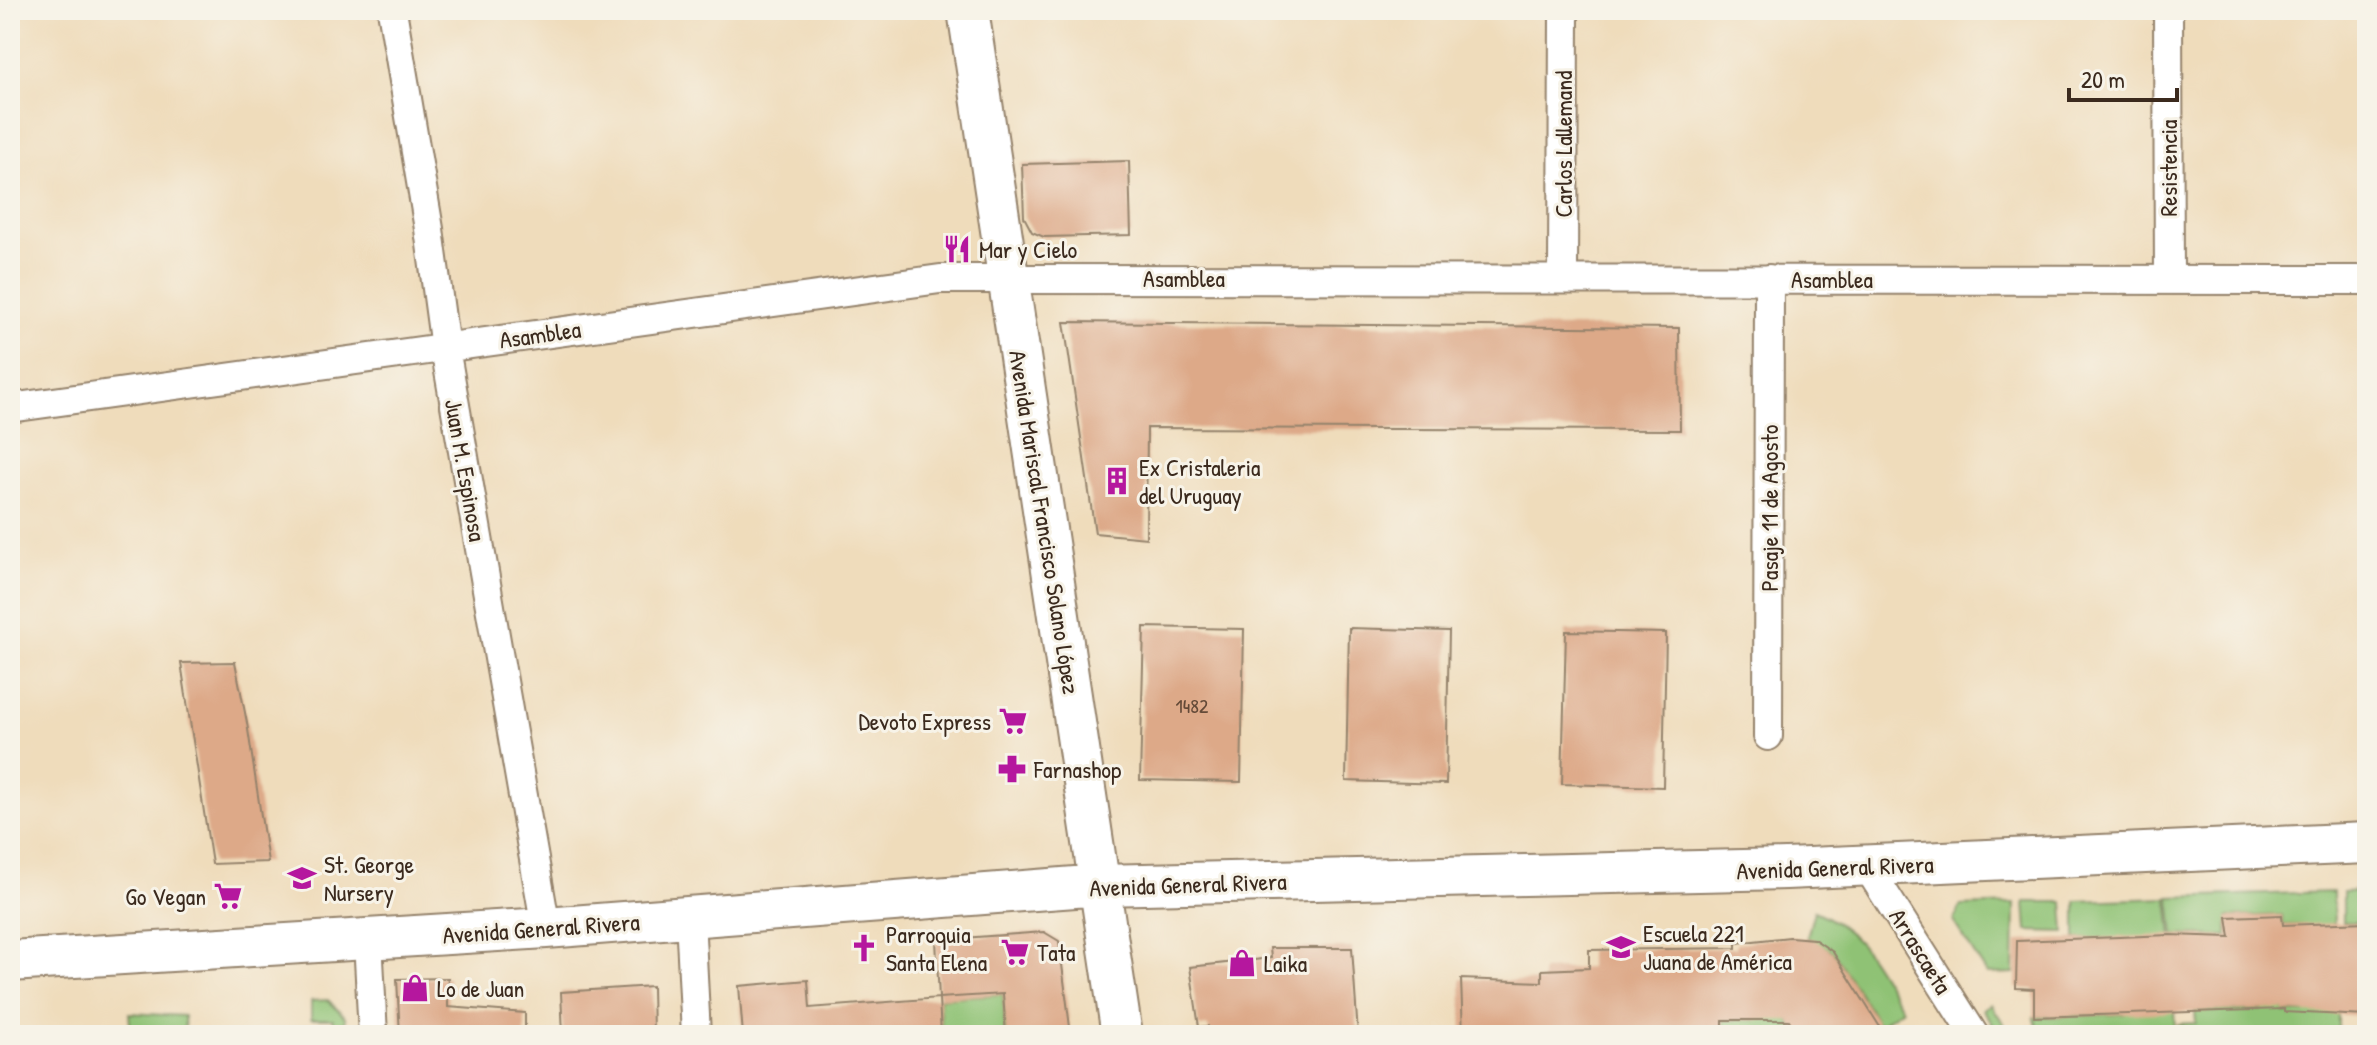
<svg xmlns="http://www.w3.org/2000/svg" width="2377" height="1045" font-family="'Patrick Hand',sans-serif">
<rect width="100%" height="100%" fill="#f7f3e8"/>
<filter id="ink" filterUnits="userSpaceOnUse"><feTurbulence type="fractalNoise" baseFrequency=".0125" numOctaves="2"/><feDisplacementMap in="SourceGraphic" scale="16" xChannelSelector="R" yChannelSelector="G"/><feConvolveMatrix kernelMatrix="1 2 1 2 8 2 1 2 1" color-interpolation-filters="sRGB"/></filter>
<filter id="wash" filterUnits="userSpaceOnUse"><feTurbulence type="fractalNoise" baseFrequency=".006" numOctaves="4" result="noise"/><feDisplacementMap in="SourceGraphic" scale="32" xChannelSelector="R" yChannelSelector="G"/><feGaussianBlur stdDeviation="1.8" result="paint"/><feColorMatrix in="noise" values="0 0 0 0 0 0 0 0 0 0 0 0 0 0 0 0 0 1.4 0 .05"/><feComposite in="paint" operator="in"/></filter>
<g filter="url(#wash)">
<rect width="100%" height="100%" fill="#efdcbb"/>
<path fill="#8fc274" stroke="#657649" stroke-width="2" d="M 2365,891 L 2367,922 L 2343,922 L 2343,892 Z
M 2333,892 L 2334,925 L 2283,925 L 2282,915 L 2228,917 L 2228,936 L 2174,935 L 2170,897 Z
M 2168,898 L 2172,938 L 2076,939 L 2076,901 Z
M 2063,902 L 2065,932 L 2027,931 L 2025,902 Z
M 2015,904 L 2014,973 L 1987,974 L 1953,921 L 1961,906 Z
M 1814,911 C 1863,931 1875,967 1902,1009 L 1879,1025 L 1833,952 L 1807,937 Z
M 2173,981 L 2175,1035 L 2075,1035 L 2074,1032 L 2073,1035 L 2040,1035 L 2034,1017 L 2124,1014 Z
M 2264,993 L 2283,995 L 2285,1013 L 2304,1013 L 2304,1002 L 2338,1005 L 2338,1035 L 2178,1035 L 2178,1024 L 2196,1023 L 2195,1011 L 2262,1010 Z
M 1003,994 L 1006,1035 L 941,1035 L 939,998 Z
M 328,1000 L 345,1017 L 346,1035 L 333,1035 L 333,1019 L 311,1019 L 311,1001 Z
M 1991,1004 L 2011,1035 L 2000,1035 L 1983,1009 Z
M 1757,1007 L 1783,1009 L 1798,1035 L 1723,1035 L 1723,1020 L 1755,1020 Z
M 129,1013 L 184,1016 L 185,1035 L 131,1035 Z"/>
<g id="blocks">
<path fill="#dda988" d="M 1129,161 L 1131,235 L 1044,237 L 1032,232 L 1024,217 L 1022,164 Z
M 1064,322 L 1679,328 L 1680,430 L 1147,428 L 1146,538 L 1095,533 Z
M 1144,627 L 1244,629 L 1241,782 L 1140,780 Z
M 1349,628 L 1449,631 L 1446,784 L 1346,781 Z
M 1566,631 L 1666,633 L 1663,787 L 1562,784 Z
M 235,662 L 247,723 L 268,862 L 212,864 L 181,663 Z
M 2282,915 L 2283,925 L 2367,922 L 2367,1016 L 2284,1012 L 2284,1009 L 2034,1017 L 2034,989 L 2016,988 L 2017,941 L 2170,935 L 2230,937 L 2227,917 Z
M 1044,932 L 1059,941 L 1071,1035 L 1006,1035 L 1003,994 L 939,998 L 936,940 Z
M 1790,937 L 1814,939 L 1833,952 L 1885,1035 L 1798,1035 L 1789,1020 L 1723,1020 L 1723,1035 L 1463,1035 L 1461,979 L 1542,982 L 1542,970 L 1589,968 L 1589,950 L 1736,948 L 1736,943 Z
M 1270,948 L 1352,948 L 1358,1035 L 1210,1035 L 1208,1026 L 1199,1027 L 1190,967 L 1271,958 Z
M 448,978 L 448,1007 L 525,1013 L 525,1035 L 400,1035 L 397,979 Z
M 808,980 L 810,1008 L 939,998 L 941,1035 L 743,1035 L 739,986 Z
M 652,986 L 653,1035 L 563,1035 L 561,992 Z"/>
</g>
</g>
<g filter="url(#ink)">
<use href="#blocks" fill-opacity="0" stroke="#95836c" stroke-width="2"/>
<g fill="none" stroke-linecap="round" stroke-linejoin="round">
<defs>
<path id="street" d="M 392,10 L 429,229 L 445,348 L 546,928
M 2168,10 L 2169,279
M 1563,277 L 1564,10
M 10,408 L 940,279 L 2367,280
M 1768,736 L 1769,279
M 1867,866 L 1974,1035
M 690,917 L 696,1035
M 368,940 L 373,1035"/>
<path id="secondary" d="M 968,10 L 1122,1035
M 10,961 L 546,928 L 1101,885 L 1786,869 L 2367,843"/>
</defs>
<use href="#street" stroke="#95836c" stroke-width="32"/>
<use href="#secondary" stroke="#95836c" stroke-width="44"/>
<use href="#street" stroke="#fff" stroke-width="28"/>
<use href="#secondary" stroke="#fff" stroke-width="40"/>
</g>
</g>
<defs>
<symbol id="restaurant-bare" viewBox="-9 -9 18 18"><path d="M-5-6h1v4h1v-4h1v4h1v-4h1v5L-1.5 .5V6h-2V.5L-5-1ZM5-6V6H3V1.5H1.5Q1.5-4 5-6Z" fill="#b5179e" stroke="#f7f3e8" stroke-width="2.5" paint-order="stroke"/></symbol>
<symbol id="building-bare" viewBox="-9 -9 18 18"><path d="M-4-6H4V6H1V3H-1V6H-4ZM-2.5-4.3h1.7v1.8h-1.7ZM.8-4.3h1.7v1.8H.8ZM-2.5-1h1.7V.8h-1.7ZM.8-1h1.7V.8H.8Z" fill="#b5179e" stroke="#f7f3e8" stroke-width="2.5" paint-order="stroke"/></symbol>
<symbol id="supermarket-bare" viewBox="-9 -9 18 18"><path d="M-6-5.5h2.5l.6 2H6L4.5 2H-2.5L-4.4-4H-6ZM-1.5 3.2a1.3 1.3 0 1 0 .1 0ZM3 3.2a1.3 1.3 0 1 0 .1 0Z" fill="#b5179e" stroke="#f7f3e8" stroke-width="2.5" paint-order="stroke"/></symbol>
<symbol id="pharmacy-bare" viewBox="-9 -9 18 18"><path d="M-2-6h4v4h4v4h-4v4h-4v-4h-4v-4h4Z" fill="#b5179e" stroke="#f7f3e8" stroke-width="2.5" paint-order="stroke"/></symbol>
<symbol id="school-bare" viewBox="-9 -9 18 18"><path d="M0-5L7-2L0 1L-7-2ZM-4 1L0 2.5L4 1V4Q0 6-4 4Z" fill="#b5179e" stroke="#f7f3e8" stroke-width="2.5" paint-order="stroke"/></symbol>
<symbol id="church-bare" viewBox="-9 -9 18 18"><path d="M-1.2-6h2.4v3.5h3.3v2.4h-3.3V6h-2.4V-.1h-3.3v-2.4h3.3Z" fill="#b5179e" stroke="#f7f3e8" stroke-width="2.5" paint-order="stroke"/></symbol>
<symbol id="shop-bare" viewBox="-9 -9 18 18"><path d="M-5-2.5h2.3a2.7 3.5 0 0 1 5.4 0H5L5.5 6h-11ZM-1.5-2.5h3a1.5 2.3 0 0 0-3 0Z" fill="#b5179e" stroke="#f7f3e8" stroke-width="2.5" paint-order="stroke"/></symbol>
</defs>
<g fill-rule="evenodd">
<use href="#restaurant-bare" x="937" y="229" width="40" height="40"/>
<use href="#building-bare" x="1097" y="461" width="40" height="40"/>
<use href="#supermarket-bare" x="993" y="701" width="40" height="40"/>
<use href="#pharmacy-bare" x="992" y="749" width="40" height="40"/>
<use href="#school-bare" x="282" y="858" width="40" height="40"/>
<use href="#supermarket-bare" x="208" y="876" width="40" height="40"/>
<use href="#school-bare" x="1601" y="927" width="40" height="40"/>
<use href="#church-bare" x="844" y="928" width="40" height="40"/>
<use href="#supermarket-bare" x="995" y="932" width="40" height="40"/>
<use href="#shop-bare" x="1222" y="943" width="40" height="40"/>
<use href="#shop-bare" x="395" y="968" width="40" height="40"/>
</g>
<g text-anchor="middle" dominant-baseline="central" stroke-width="6" stroke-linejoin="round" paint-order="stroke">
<g font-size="20" fill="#644a38">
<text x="1192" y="705">1482</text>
</g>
<g font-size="24" fill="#3b2a1e" stroke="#f7f3e8">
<text transform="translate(1563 144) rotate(-90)">Carlos Lallemand</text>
<text transform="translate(2168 168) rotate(-90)">Resistencia</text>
<text x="1184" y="278">Asamblea</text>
<text x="1832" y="279">Asamblea</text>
<text transform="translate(540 334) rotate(-8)">Asamblea</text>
<text transform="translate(466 470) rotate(80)">Juan M. Espinosa</text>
<text transform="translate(1769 508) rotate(-90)">Pasaje 11 de Agosto</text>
<text transform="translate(1045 522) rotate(81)">Avenida Mariscal Francisco Solano López</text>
<text transform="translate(1835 867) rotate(-2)">Avenida General Rivera</text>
<text transform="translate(1188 884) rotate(-2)">Avenida General Rivera</text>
<text transform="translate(541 928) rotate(-4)">Avenida General Rivera</text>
<text transform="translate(1921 951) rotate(58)">Arrascaeta</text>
</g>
<g font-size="24" fill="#3b2a1e" stroke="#f7f3e8" text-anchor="start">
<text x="979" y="249">Mar y Cielo</text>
<text x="1139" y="467">Ex Cristaleria<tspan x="1139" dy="28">del Uruguay</tspan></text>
<text x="991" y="721" text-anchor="end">Devoto Express</text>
<text x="1034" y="769">Farnashop</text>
<text x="324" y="864">St. George<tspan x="324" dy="28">Nursery</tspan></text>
<text x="206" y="896" text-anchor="end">Go Vegan</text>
<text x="1643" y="933">Escuela 221<tspan x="1643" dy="28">Juana de América</tspan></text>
<text x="886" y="934">Parroquia<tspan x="886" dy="28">Santa Elena</tspan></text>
<text x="1037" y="952">Tata</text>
<text x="1264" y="963">Laika</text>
<text x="437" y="988">Lo de Juan</text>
</g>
</g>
<rect width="2377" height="1045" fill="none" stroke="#f7f3e8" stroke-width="40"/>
<path d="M2069 88v12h108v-12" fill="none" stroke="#3b2a1e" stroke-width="4"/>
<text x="2081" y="88" font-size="24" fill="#3b2a1e" stroke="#f7f3e8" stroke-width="6" paint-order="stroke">20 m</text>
</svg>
